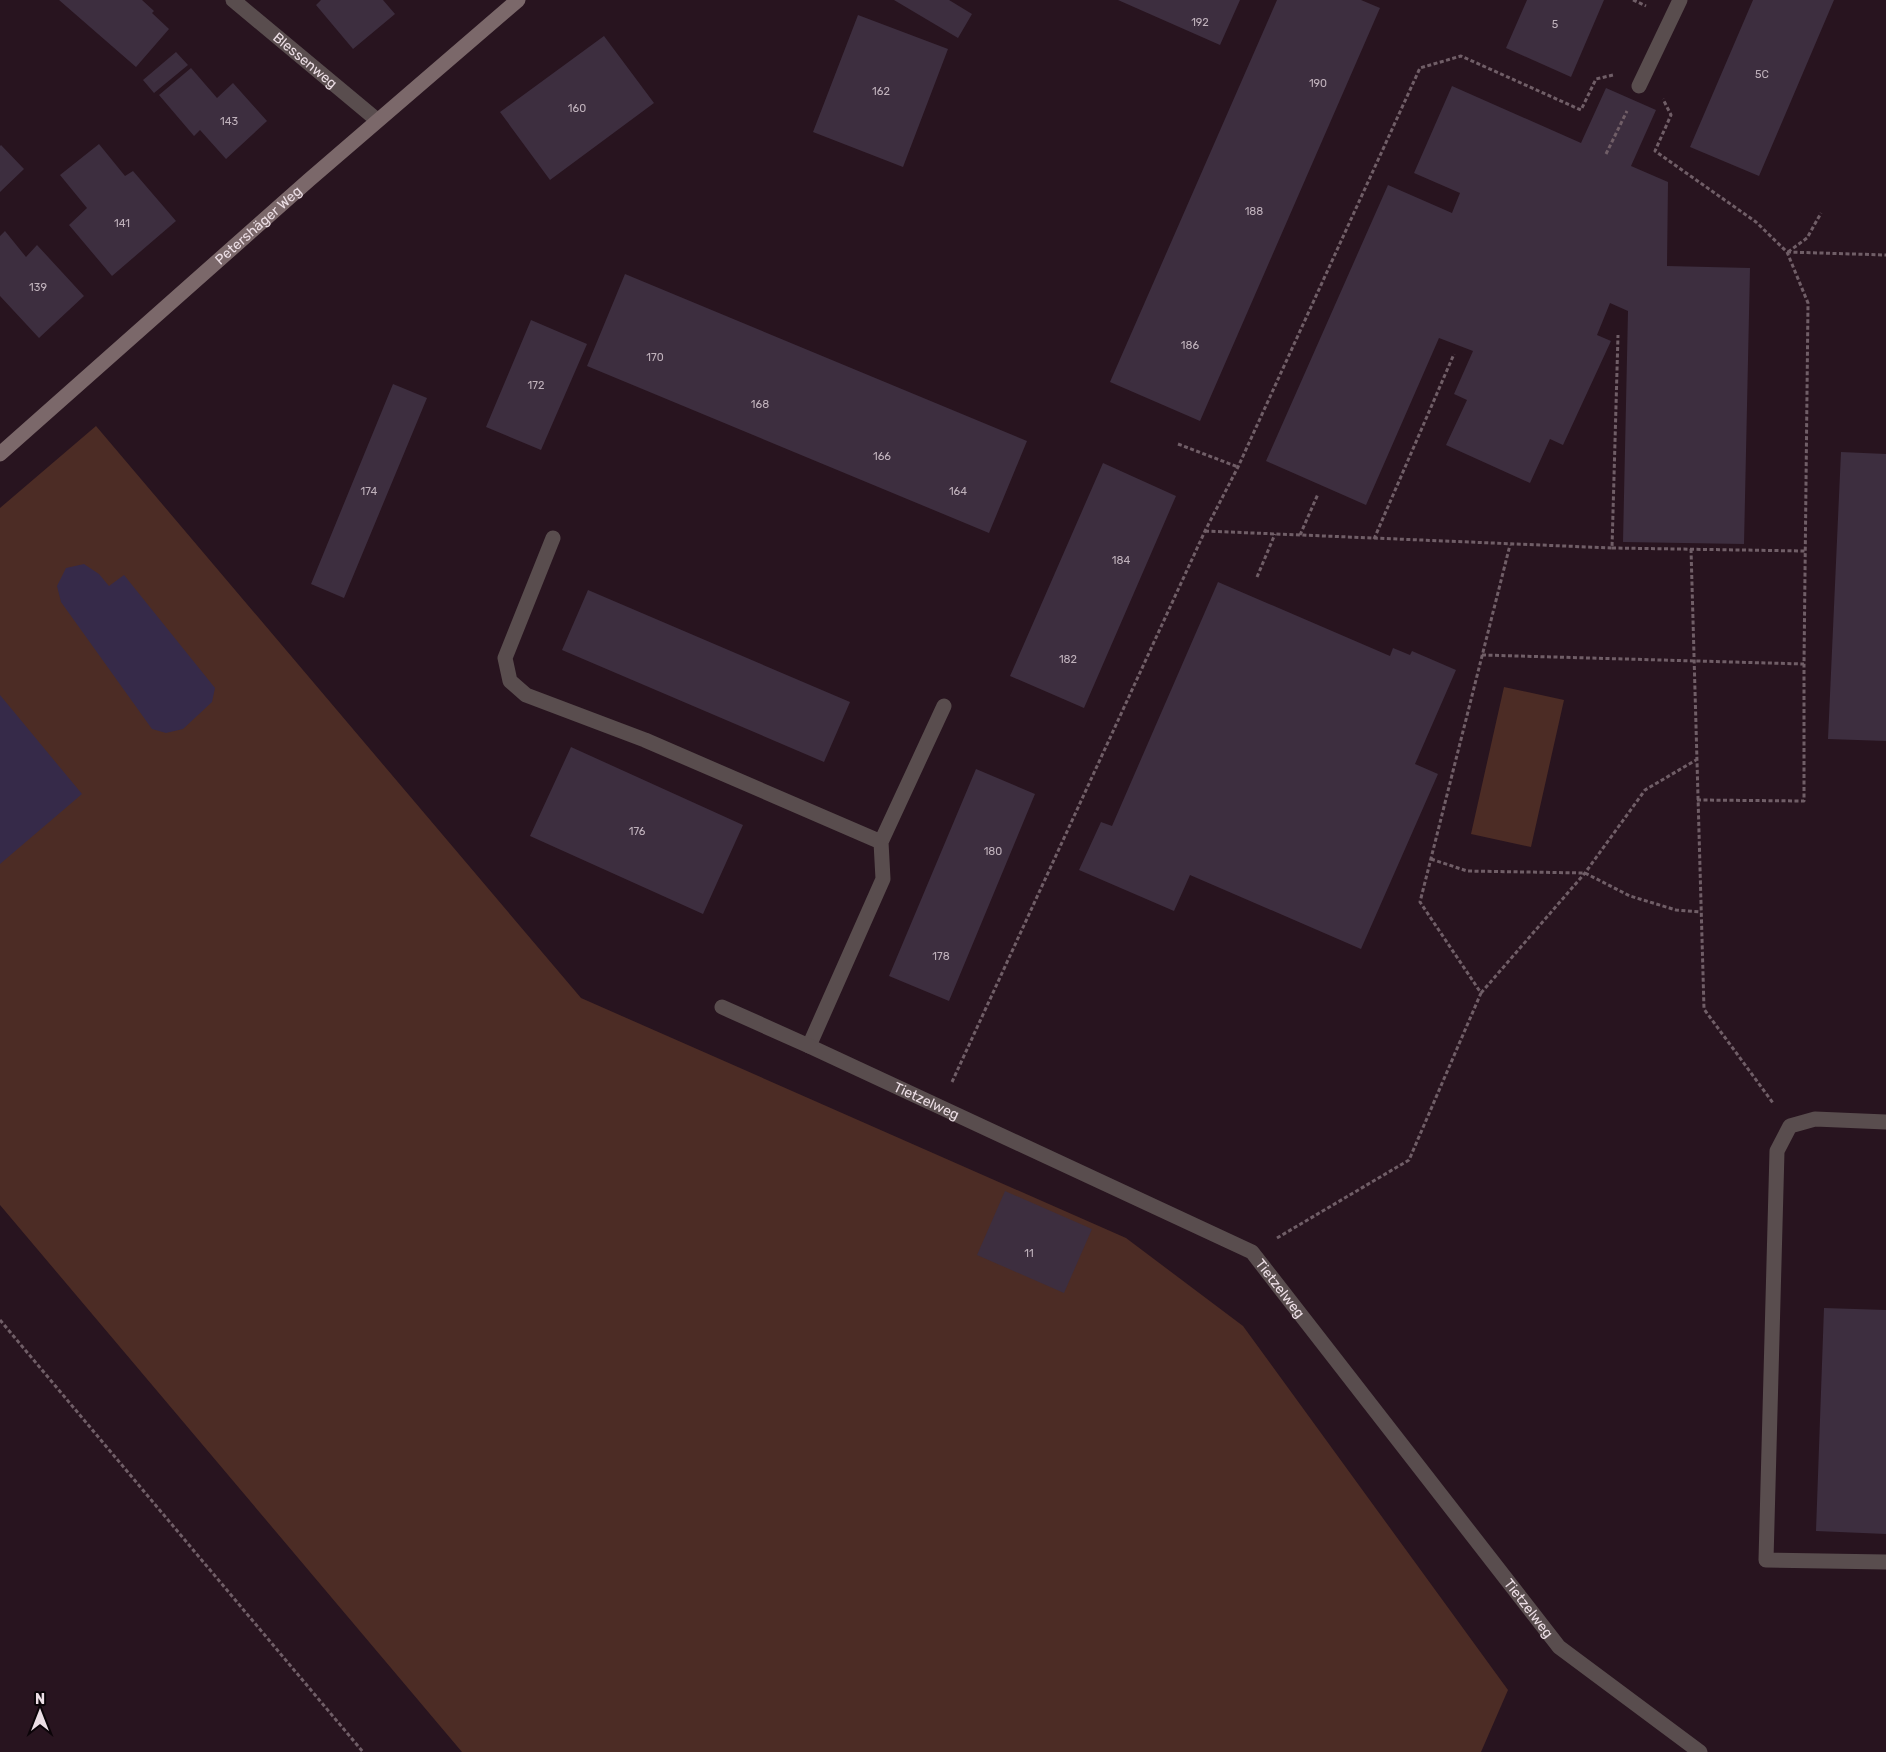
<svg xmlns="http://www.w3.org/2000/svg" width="1886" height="1752" font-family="Rubik,sans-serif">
<rect width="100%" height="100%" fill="#28141f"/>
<path fill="#4c2c25" d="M 96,426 L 581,998 L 1126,1238 L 1243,1326 L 1508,1690 L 1481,1752 L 462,1752 L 0,1205 L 0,508 Z
M 1504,687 L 1564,700 L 1531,847 L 1471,834 Z"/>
<path fill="#362a49" d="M 84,564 L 99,574 L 109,586 L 124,575 L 215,688 L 212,702 L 183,729 L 166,733 L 152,729 L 61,602 L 57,586 L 66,568 Z
M 0,695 L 82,794 L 0,864 Z"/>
<path fill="#3d2e3f" d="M 59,0 L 142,0 L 154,11 L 152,13 L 169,29 L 136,67 Z
M 321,0 L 383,0 L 395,14 L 353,49 L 316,5 Z
M 894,0 L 949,0 L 972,14 L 958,38 Z
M 1118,0 L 1240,0 L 1220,45 Z
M 1277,0 L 1361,0 L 1380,8 L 1200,421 L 1110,382 Z
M 1527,0 L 1604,0 L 1571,77 L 1506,48 Z
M 1753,0 L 1834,0 L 1759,176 L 1690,147 Z
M 858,15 L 948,49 L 903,167 L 813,132 Z
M 604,36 L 654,103 L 550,180 L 500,112 Z
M 176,52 L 188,65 L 154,93 L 143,80 Z
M 191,68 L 217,98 L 233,83 L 267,121 L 226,159 L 200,130 L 194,136 L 159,95 Z
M 1452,86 L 1581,143 L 1606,88 L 1656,110 L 1631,166 L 1668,182 L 1667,266 L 1750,268 L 1744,544 L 1623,542 L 1628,311 L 1610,303 L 1597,335 L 1611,341 L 1563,445 L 1550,439 L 1530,483 L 1446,445 L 1467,400 L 1454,394 L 1473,351 L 1439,338 L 1366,505 L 1266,461 L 1388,185 L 1452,213 L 1460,193 L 1414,173 Z
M 99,144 L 125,176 L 133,171 L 176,221 L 112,276 L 69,225 L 87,208 L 60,175 Z
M 1,145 L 24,169 L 0,192 L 0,146 Z
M 5,231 L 26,257 L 37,245 L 84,296 L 39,338 L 0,296 L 0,236 Z
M 625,274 L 1027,441 L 989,533 L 587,366 Z
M 531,320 L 587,344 L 541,450 L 486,427 Z
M 393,384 L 427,398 L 344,598 L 311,584 Z
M 1841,452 L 1886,454 L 1886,741 L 1828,739 Z
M 1103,463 L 1176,496 L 1084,708 L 1010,676 Z
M 1218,582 L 1390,656 L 1393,648 L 1410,655 L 1412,651 L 1456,670 L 1415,764 L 1438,774 L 1361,949 L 1190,875 L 1174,911 L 1079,870 L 1101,822 L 1112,826 Z
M 588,590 L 850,702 L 824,762 L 562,650 Z
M 571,747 L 743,825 L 703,914 L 530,836 Z
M 976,769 L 1035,794 L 949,1001 L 889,976 Z
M 1005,1191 L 1092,1229 L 1064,1293 L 977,1255 Z
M 1824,1308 L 1886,1310 L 1886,1534 L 1816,1531 Z"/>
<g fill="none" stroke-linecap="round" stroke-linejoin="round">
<path stroke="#705e67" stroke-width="3" stroke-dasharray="4 2.5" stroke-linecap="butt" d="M 1633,0 L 1646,6
M 1606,154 L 1627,111
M 1787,252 L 1886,255
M 1788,252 L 1807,238 L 1821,213
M 1178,444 L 1238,467
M 1205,531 L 1612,548 L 1618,335
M 1300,535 L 1318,494
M 1374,539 L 1454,354
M 1612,548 L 1805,551
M 1691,549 L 1704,1009 L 1773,1103
M 1257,577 L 1275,534
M 1482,655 L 1804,664 L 1808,303 L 1787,252 L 1756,222 L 1655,151 L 1671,115 L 1663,99
M 1697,800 L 1804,801 L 1804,664
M 1431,859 L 1467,871 L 1585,873 L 1630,896 L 1676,910 L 1701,912
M 1481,993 L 1585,873 L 1645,790 L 1696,760
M 952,1082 L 1205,531 L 1238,467 L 1420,68 L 1461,56 L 1581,110 L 1596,79 L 1613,75
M 1277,1238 L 1409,1160 L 1481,993 L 1420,902 L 1510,545
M 0,1320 L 363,1752"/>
<path stroke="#594d4e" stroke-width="15" d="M 1639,86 L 1680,0
M 553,538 L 505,658 L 510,681 L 526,695 L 645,740 L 881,842
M 809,1046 L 883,879 L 881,842 L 944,706
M 1886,1122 L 1815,1119 L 1790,1126 L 1777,1151 L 1766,1560 L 1886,1562"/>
<g stroke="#594d4e" stroke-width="15">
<path id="s1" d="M 233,0 L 377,120"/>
<path id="s2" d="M 722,1007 L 809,1046 L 1252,1252 L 1559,1647 L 1700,1752"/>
</g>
<path stroke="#7b686a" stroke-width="15" id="s3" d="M 0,454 L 309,180 L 518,0"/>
</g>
<g text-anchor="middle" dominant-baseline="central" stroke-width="4" stroke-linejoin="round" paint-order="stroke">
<g font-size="11" fill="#c0b2bc">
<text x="1200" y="22">192</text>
<text x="1555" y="24">5</text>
<text x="1762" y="74">5C</text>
<text x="1318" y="83">190</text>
<text x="881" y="91">162</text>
<text x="577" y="108">160</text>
<text x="229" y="121">143</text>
<text x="1254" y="211">188</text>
<text x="122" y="223">141</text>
<text x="38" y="287">139</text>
<text x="1190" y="345">186</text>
<text x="655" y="357">170</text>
<text x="536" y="385">172</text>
<text x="760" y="404">168</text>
<text x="882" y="456">166</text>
<text x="369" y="491">174</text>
<text x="958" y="491">164</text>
<text x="1121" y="560">184</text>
<text x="1068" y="659">182</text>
<text x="637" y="831">176</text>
<text x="993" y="851">180</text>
<text x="941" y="956">178</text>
<text x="1029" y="1253">11</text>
</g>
<g font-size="14" fill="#ecdee5" stroke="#0b0408">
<text stroke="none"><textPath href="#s1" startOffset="94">Blessenweg</textPath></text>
<text stroke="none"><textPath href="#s3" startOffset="345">Petershäger Weg</textPath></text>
<text stroke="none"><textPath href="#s2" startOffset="225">Tietzelweg</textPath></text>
<text stroke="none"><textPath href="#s2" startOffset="630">Tietzelweg</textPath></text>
<text stroke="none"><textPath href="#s2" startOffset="1035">Tietzelweg</textPath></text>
</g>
</g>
<g transform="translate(40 1712)" stroke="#0b0408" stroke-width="4" paint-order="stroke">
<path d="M0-4L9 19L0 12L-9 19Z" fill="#ecdee5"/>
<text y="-8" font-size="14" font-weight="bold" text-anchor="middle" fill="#ecdee5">N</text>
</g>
</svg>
